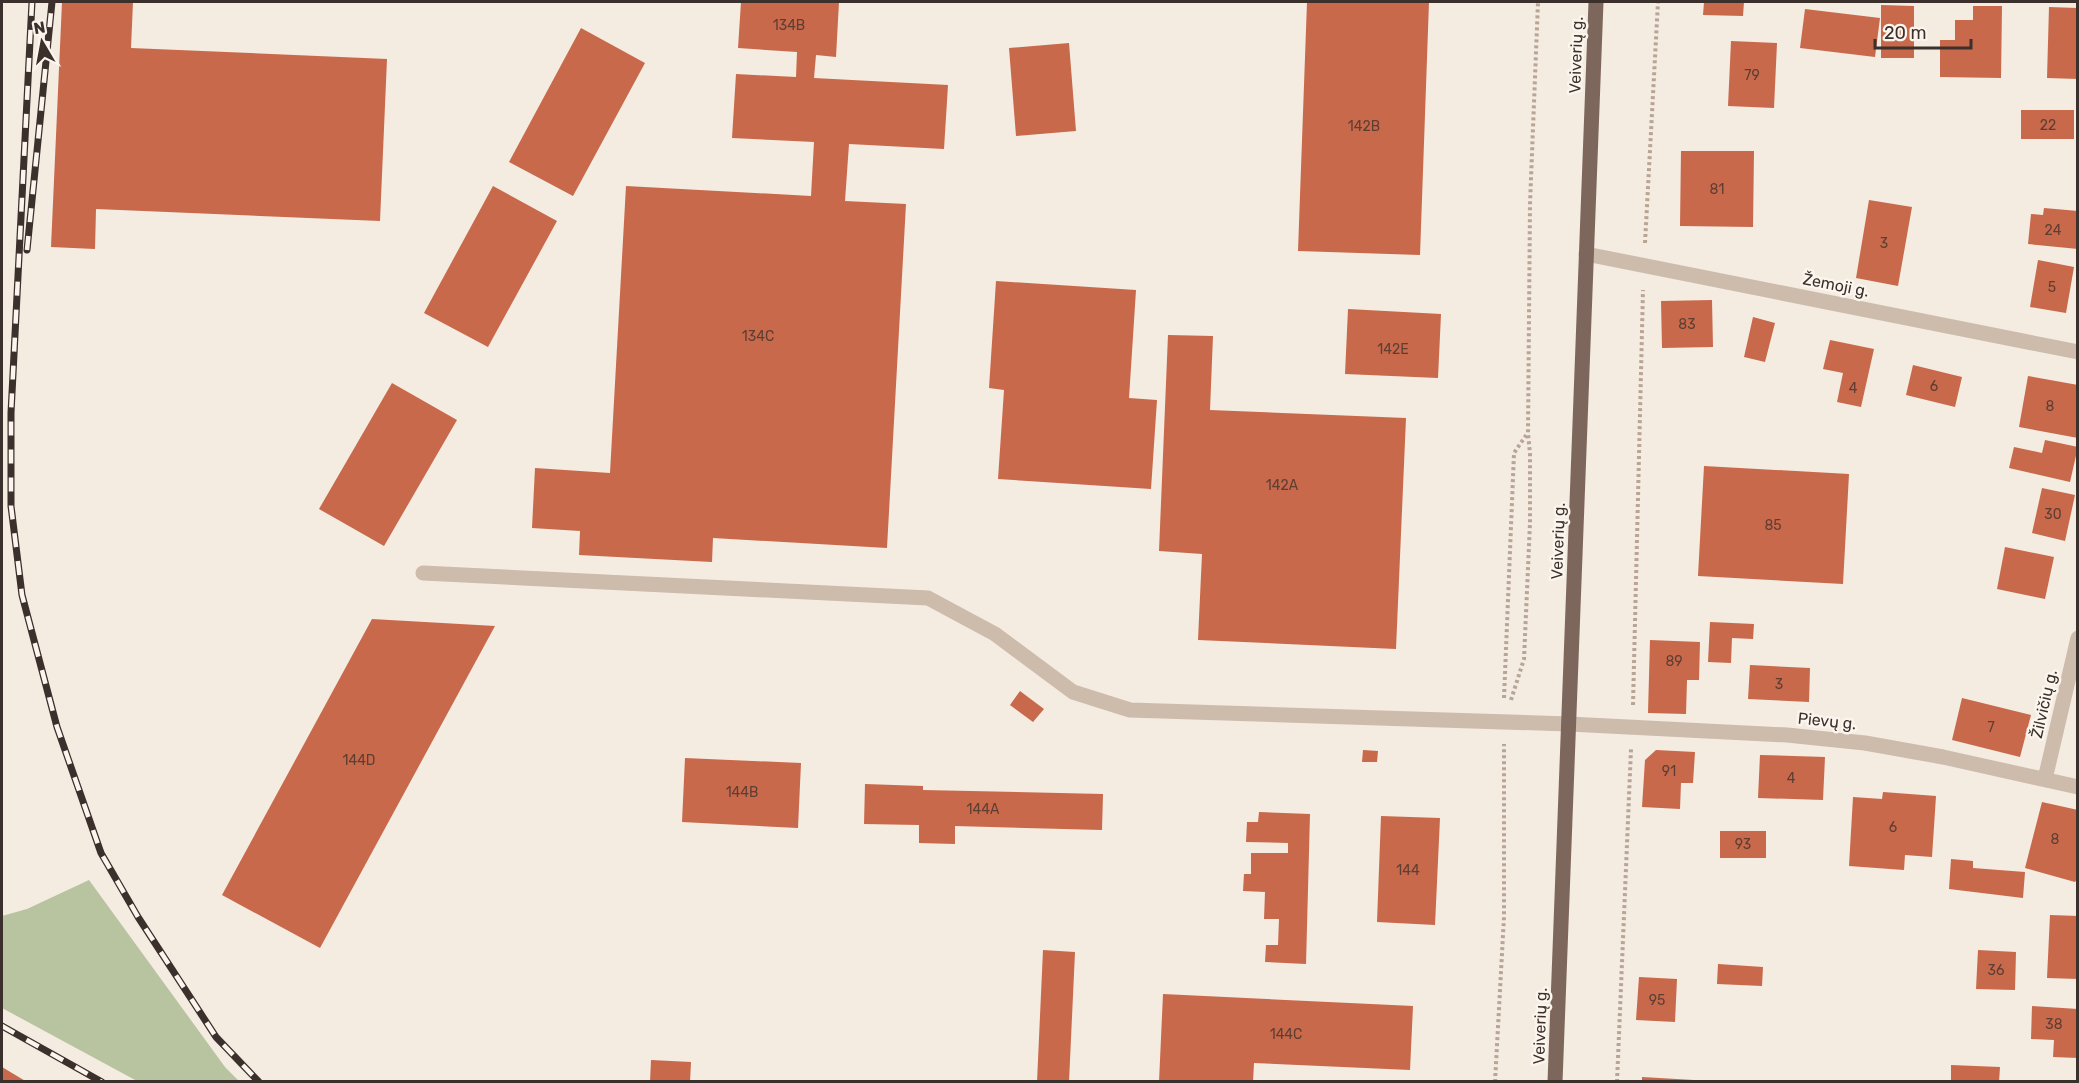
<svg xmlns="http://www.w3.org/2000/svg" width="2079" height="1083" font-family="Rubik,sans-serif">
<rect width="100%" height="100%" fill="#f4ebe1"/>
<path fill="#b8c4a0" d="M 89,880 L 225,1067 L 239,1081 L 137,1081 L 2,1008 L 2,916 L 27,909 Z"/>
<path fill="#c8694b" d="M 62,2 L 133,2 L 131,48 L 387,59 L 380,221 L 96,209 L 95,249 L 51,247 Z
M 741,2 L 839,2 L 836,57 L 816,55 L 814,78 L 948,85 L 944,149 L 849,144 L 845,201 L 906,204 L 887,548 L 713,538 L 712,562 L 579,555 L 580,531 L 532,528 L 535,468 L 610,473 L 626,186 L 811,196 L 814,142 L 732,138 L 736,74 L 796,77 L 797,52 L 738,48 Z
M 1307,2 L 1429,2 L 1420,255 L 1298,251 Z
M 1704,2 L 1744,2 L 1743,16 L 1703,15 Z
M 1881,5 L 1914,6 L 1914,58 L 1881,58 Z
M 1973,6 L 2002,6 L 2001,78 L 1940,77 L 1940,40 L 1955,40 L 1955,20 L 1973,20 Z
M 2049,7 L 2078,8 L 2078,79 L 2047,78 Z
M 1805,9 L 1880,18 L 1875,57 L 1800,48 Z
M 581,28 L 645,63 L 573,196 L 509,162 Z
M 1731,41 L 1777,43 L 1774,108 L 1728,106 Z
M 1069,43 L 1076,131 L 1016,136 L 1009,48 Z
M 2021,110 L 2074,110 L 2074,139 L 2021,139 Z
M 1681,151 L 1754,151 L 1753,227 L 1680,226 Z
M 493,186 L 557,221 L 488,347 L 424,313 Z
M 1869,200 L 1912,207 L 1898,286 L 1856,278 Z
M 2044,208 L 2078,211 L 2078,249 L 2028,244 L 2031,214 L 2043,215 Z
M 2038,260 L 2074,267 L 2066,313 L 2030,307 Z
M 996,281 L 1136,290 L 1129,398 L 1157,400 L 1151,489 L 998,479 L 1004,390 L 989,388 Z
M 1712,300 L 1713,347 L 1662,348 L 1661,301 Z
M 1348,309 L 1441,314 L 1438,378 L 1345,374 Z
M 1753,317 L 1775,323 L 1765,362 L 1744,357 Z
M 1168,335 L 1213,336 L 1210,410 L 1406,418 L 1396,649 L 1198,640 L 1202,554 L 1159,551 Z
M 1830,340 L 1874,349 L 1861,407 L 1837,402 L 1843,373 L 1823,369 Z
M 1913,365 L 1962,377 L 1955,407 L 1906,395 Z
M 2028,376 L 2078,385 L 2078,438 L 2019,427 Z
M 392,383 L 457,420 L 384,546 L 319,509 Z
M 2045,440 L 2078,447 L 2070,482 L 2009,468 L 2014,447 L 2042,453 Z
M 1704,466 L 1849,474 L 1843,584 L 1698,576 Z
M 2042,488 L 2075,495 L 2065,541 L 2032,533 Z
M 2005,547 L 2054,557 L 2045,599 L 1997,589 Z
M 372,619 L 495,626 L 320,948 L 222,895 Z
M 1710,622 L 1754,624 L 1753,639 L 1732,638 L 1731,663 L 1708,662 Z
M 1650,640 L 1700,642 L 1699,680 L 1687,680 L 1686,714 L 1648,713 Z
M 1750,665 L 1810,668 L 1809,702 L 1748,699 Z
M 1020,691 L 1044,709 L 1033,722 L 1010,705 Z
M 1962,698 L 2031,715 L 2020,757 L 1952,740 Z
M 1363,750 L 1378,751 L 1377,762 L 1362,762 Z
M 1656,750 L 1695,752 L 1693,783 L 1681,783 L 1680,809 L 1642,807 L 1645,760 Z
M 1760,755 L 1825,757 L 1823,800 L 1758,798 Z
M 685,758 L 801,763 L 798,828 L 682,822 Z
M 865,784 L 923,786 L 923,790 L 1103,794 L 1102,830 L 955,826 L 955,844 L 919,843 L 919,825 L 864,824 Z
M 1883,792 L 1936,796 L 1932,857 L 1905,855 L 1904,870 L 1849,866 L 1853,797 L 1882,799 Z
M 2042,802 L 2078,810 L 2078,878 L 2075,882 L 2025,868 Z
M 1259,812 L 1310,814 L 1306,964 L 1265,962 L 1266,945 L 1278,945 L 1279,919 L 1264,919 L 1265,892 L 1243,891 L 1244,874 L 1251,874 L 1251,853 L 1288,853 L 1288,843 L 1246,842 L 1247,822 L 1258,822 Z
M 1381,816 L 1440,818 L 1435,925 L 1377,922 Z
M 1720,831 L 1766,831 L 1766,858 L 1720,858 Z
M 1951,859 L 1973,861 L 1973,868 L 2025,872 L 2023,898 L 1949,889 Z
M 2050,915 L 2078,916 L 2078,979 L 2047,978 Z
M 1043,950 L 1075,952 L 1069,1082 L 1037,1082 Z
M 1978,950 L 2016,952 L 2015,990 L 1976,989 Z
M 1718,964 L 1763,967 L 1762,986 L 1717,984 Z
M 1639,977 L 1677,979 L 1675,1022 L 1636,1020 Z
M 1163,994 L 1413,1006 L 1410,1070 L 1254,1063 L 1253,1082 L 1159,1082 Z
M 2032,1006 L 2078,1009 L 2078,1058 L 2053,1057 L 2054,1040 L 2031,1039 Z
M 651,1060 L 691,1062 L 690,1082 L 650,1082 Z
M 1951,1065 L 2000,1067 L 1999,1082 L 1951,1082 Z
M 2,1067 L 27,1082 L 2,1082 Z
M 1642,1077 L 1694,1080 L 1694,1082 L 1642,1082 Z"/>
<g fill="none" stroke-linecap="round" stroke-linejoin="round">
<path stroke="#b9a596" stroke-width="4" stroke-dasharray="3 3" stroke-linecap="butt" d="M 1645,243 L 1658,2
M 1504,698 L 1514,453 L 1527,434
M 1511,700 L 1524,659 L 1530,523 L 1530,454 L 1528,433 L 1530,204 L 1538,2
M 1633,705 L 1643,290
M 1495,1082 L 1504,917 L 1504,744
M 1617,1082 L 1631,749"/>
<path stroke="#cdbbac" stroke-width="15" d="M 1586,254 L 2078,352
M 423,573 L 928,598 L 995,634 L 1073,692 L 1130,710 L 1569,724 L 1787,735 L 1865,743 L 1943,757 L 2078,787
M 2045,779 L 2078,638"/>
<path stroke="#7d675c" stroke-width="15" d="M 1555,1082 L 1596,2"/>
<defs>
<path id="rail" d="M 32,2 L 11,413 L 11,506 L 22,595 L 57,727 L 101,853 L 138,917 L 216,1037 L 259,1082
M 27,250 L 52,2
M 2,1026 L 102,1082"/>
</defs>
<use href="#rail" stroke="#3b302b" stroke-width="7"/>
<use href="#rail" stroke="#fbf5ee" stroke-width="4.5" stroke-dasharray="14" stroke-linecap="butt"/>
</g>
<g text-anchor="middle" dominant-baseline="central" stroke-width="5" stroke-linejoin="round" paint-order="stroke">
<g font-size="14" fill="#5e3e33">
<text x="789" y="25">134B</text>
<text x="1752" y="75">79</text>
<text x="2048" y="125">22</text>
<text x="1364" y="126">142B</text>
<text x="1717" y="189">81</text>
<text x="2053" y="230">24</text>
<text x="1884" y="243">3</text>
<text x="2052" y="287">5</text>
<text x="1687" y="324">83</text>
<text x="758" y="336">134C</text>
<text x="1393" y="349">142E</text>
<text x="1934" y="386">6</text>
<text x="1853" y="388">4</text>
<text x="2050" y="406">8</text>
<text x="1282" y="485">142A</text>
<text x="2053" y="514">30</text>
<text x="1773" y="525">85</text>
<text x="1674" y="661">89</text>
<text x="1779" y="684">3</text>
<text x="1991" y="727">7</text>
<text x="359" y="760">144D</text>
<text x="1669" y="771">91</text>
<text x="1791" y="778">4</text>
<text x="742" y="792">144B</text>
<text x="983" y="809">144A</text>
<text x="1893" y="827">6</text>
<text x="2055" y="839">8</text>
<text x="1743" y="844">93</text>
<text x="1408" y="870">144</text>
<text x="1996" y="970">36</text>
<text x="1657" y="1000">95</text>
<text x="2054" y="1024">38</text>
<text x="1286" y="1034">144C</text>
</g>
<g font-size="16" fill="#3b302b" stroke="#fbf5ee">
<text transform="translate(1576 55) rotate(-88)">Veiverių g.</text>
<text transform="translate(1836 285) rotate(11)">Žemoji g.</text>
<text transform="translate(1558 541) rotate(-88)">Veiverių g.</text>
<text transform="translate(2044 704) rotate(-77)">Žilvičių g.</text>
<text transform="translate(1827 721) rotate(6)">Pievų g.</text>
<text transform="translate(1540 1026) rotate(-88)">Veiverių g.</text>
</g>
</g>
<rect width="2079" height="1083" fill="none" stroke="#3b302b" stroke-width="6"/>
<g transform="translate(42 42) rotate(350)" stroke="#fbf5ee" stroke-width="4.5" paint-order="stroke">
<path d="M0-4.5L10 22L0 15L-10 22Z" fill="#3b302b"/>
<text y="-9" font-size="16" font-weight="bold" text-anchor="middle" fill="#3b302b">N</text>
</g>
<path d="M1875 39v9h96v-9" fill="none" stroke="#3b302b" stroke-width="3"/>
<text x="1884" y="39" font-size="18" fill="#3b302b" stroke="#fbf5ee" stroke-width="4.5" paint-order="stroke">20 m</text>
</svg>
